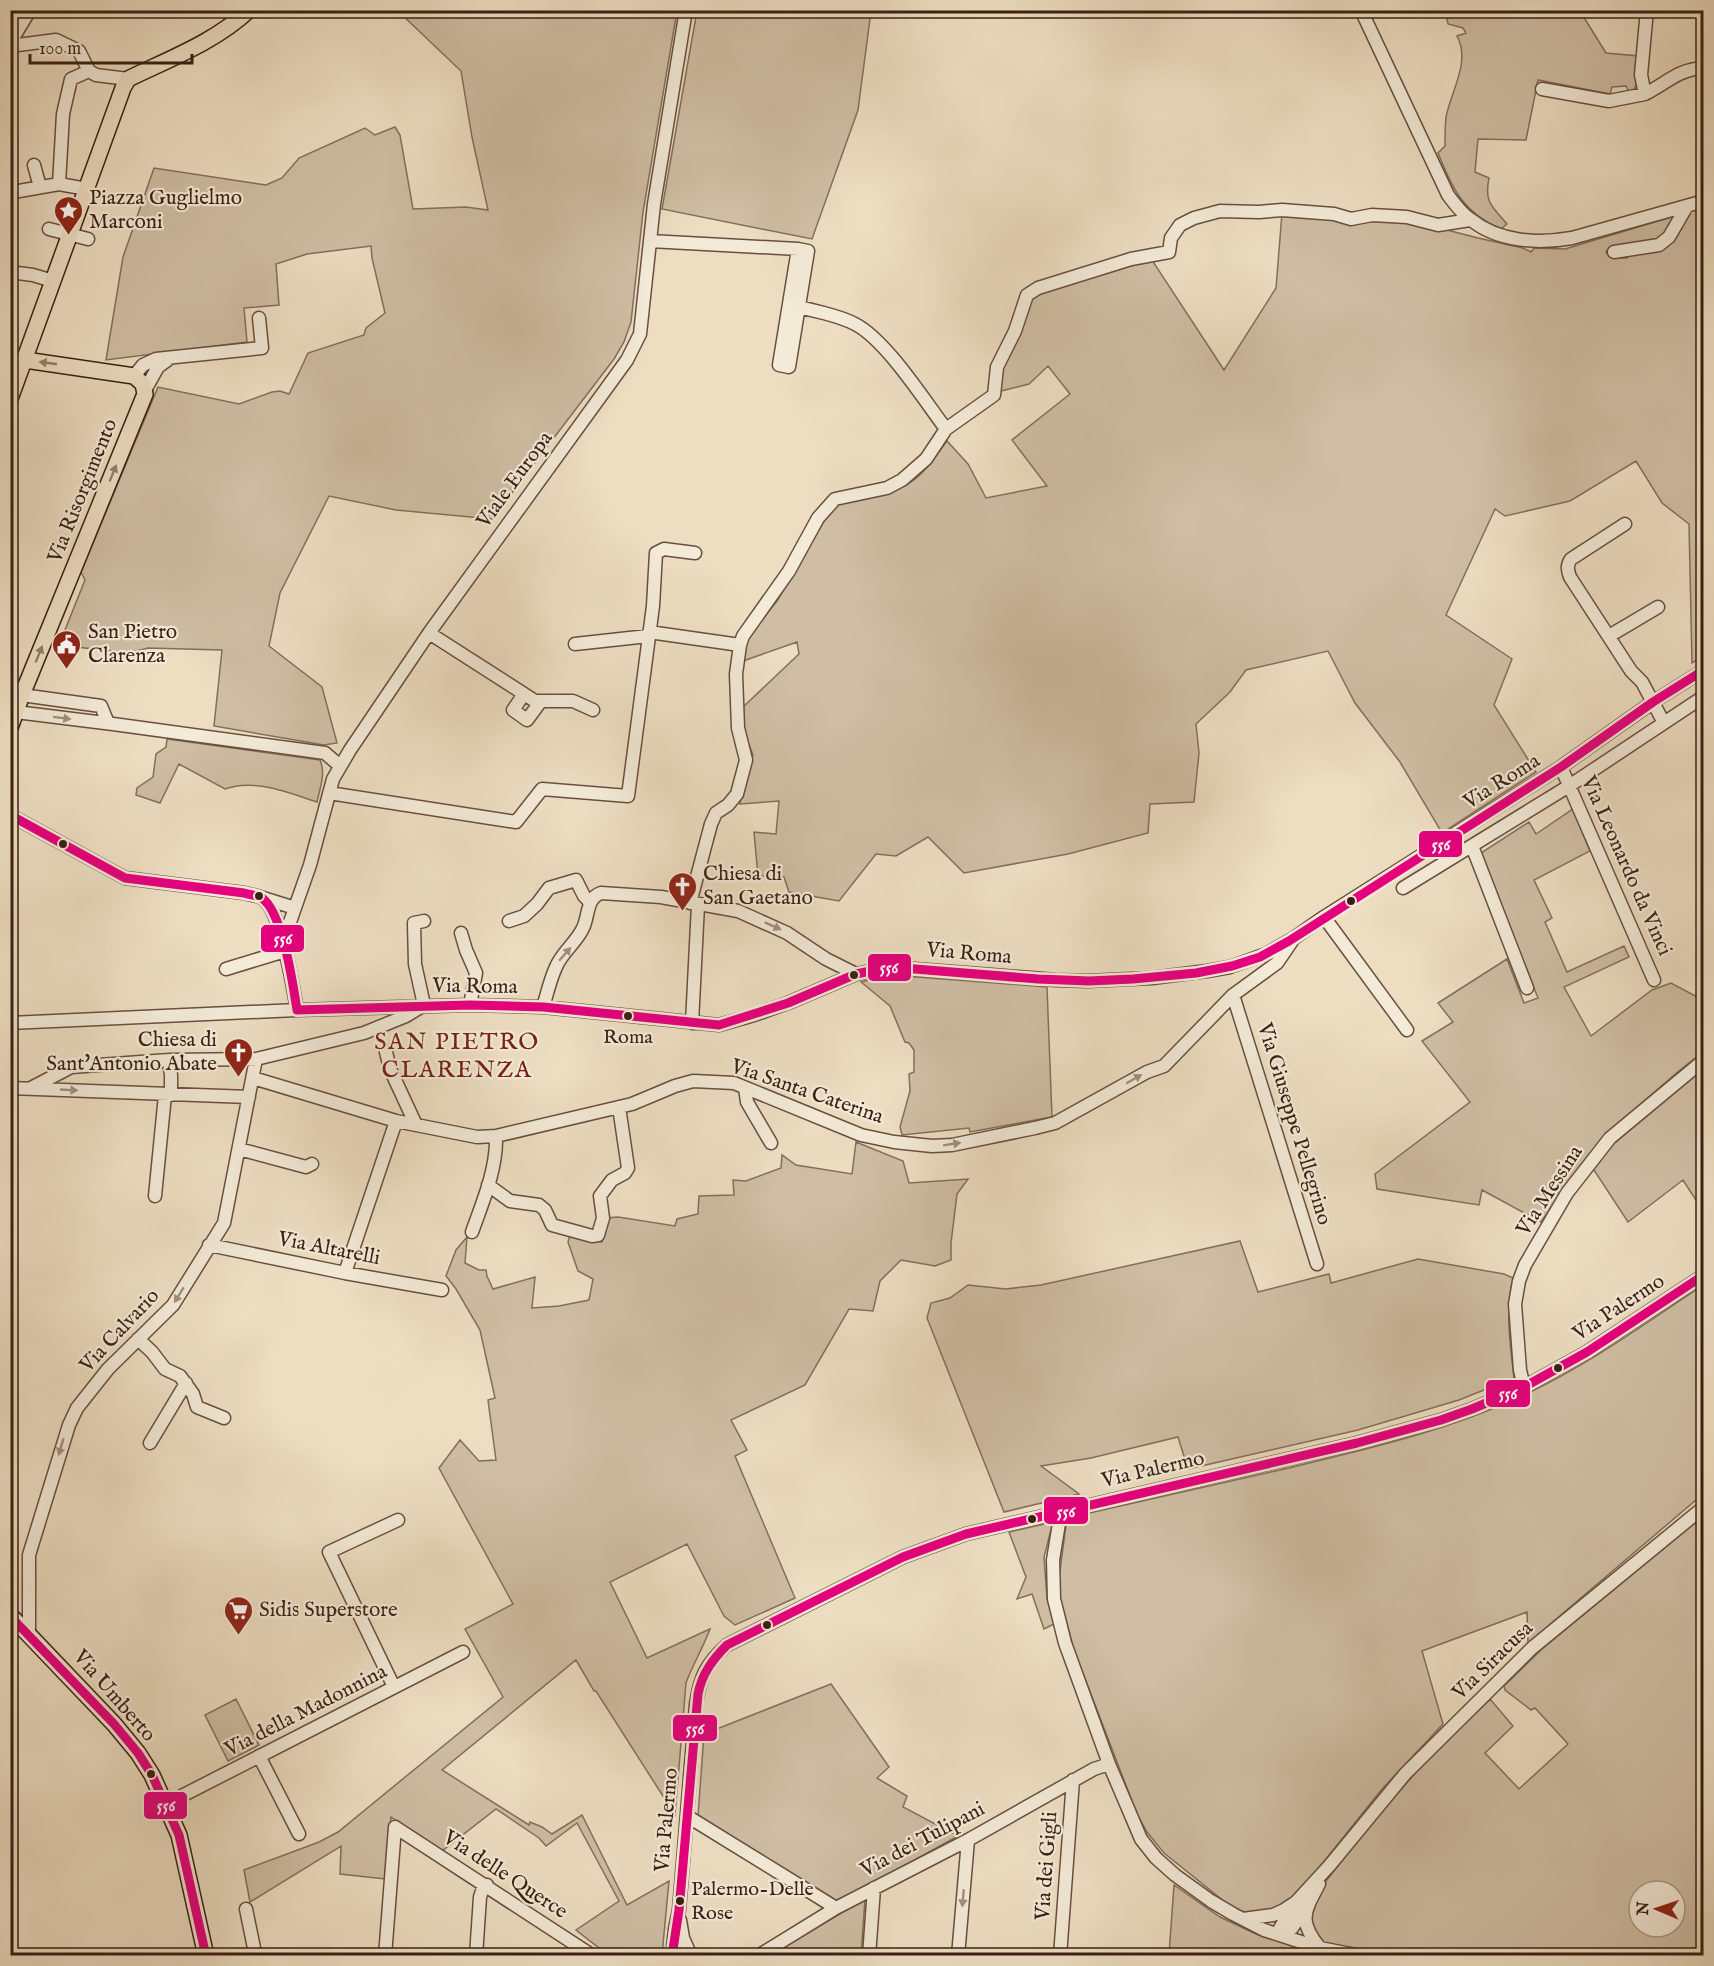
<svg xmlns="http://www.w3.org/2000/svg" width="1714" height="1966" font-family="'IM FELL English',serif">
<rect width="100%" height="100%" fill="#eddec2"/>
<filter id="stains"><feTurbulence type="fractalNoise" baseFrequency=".00333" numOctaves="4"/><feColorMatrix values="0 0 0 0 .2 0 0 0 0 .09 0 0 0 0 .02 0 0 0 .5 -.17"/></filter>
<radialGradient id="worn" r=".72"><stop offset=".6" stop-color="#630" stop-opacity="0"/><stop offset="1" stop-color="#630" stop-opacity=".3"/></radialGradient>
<path fill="#cfbea4" stroke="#856e5c" stroke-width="1.5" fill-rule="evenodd" d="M 398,11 L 677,11 L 643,212 L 631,322 L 624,342 L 614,359 L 492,519 L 396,510 L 329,496 L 280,593 L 269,646 L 322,687 L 337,743 L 324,745 L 214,726 L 222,650 L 148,648 L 129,653 L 59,645 L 85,580 L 81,572 L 158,387 L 239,404 L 272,392 L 280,391 L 289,394 L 308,353 L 364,335 L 366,328 L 385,313 L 372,258 L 371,246 L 307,254 L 276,264 L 279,305 L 244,308 L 247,342 L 106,360 L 123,257 L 154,168 L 266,185 L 282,178 L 299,158 L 365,128 L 375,135 L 395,127 L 400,135 L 413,209 L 466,207 L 488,210 L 472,137 L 461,71 Z
M 697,11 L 871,11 L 858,110 L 812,239 L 662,209 Z
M 1440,11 L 1580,11 L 1606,53 L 1639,56 L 1636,85 L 1634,90 L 1629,92 L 1626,86 L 1612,87 L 1610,94 L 1538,80 L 1526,140 L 1478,139 L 1475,172 L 1489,178 C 1484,203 1492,206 1507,224 L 1501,229 C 1463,213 1453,189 1438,153 L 1445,146 C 1445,136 1445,127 1446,117 C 1451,91 1471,62 1457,36 L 1466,33 L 1463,28 L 1448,24 L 1446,15 L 1440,13 Z
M 1703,208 L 1703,656 L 1692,663 L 1689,524 L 1662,503 L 1636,461 L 1570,501 L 1505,516 L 1495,509 L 1446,615 L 1512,659 L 1494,705 L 1536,772 L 1442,833 L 1400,762 L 1355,703 L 1328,651 L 1246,670 L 1230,692 L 1196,724 L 1199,753 L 1194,802 L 1150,804 L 1148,833 L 1068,854 L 964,873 L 928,837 L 896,856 L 876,854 L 839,901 L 789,892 L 784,877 L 758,876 L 754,832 L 776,834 L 779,801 L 740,804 L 742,790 L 753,755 L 743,729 L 743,707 L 799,654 L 797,642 L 743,661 L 747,638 L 777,601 L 827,516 C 830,513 833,509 837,506 C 856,493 887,497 909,483 C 925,474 936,455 947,441 L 968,464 L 986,498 L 1047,486 L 1012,440 L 1070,394 L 1048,366 L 1029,384 L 1001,391 L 1000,367 L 1029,300 L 1039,292 L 1152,260 L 1224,370 L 1276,288 L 1282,213 L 1371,218 L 1424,224 L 1478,238 L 1523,248 L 1531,252 L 1534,248 L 1565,249 L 1678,215 L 1666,234 L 1655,241 L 1610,248 L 1606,252 L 1609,256 L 1621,254 L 1621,258 L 1627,258 L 1627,254 L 1678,234 L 1691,211 Z
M 167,739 L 320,760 C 326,773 320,788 317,802 C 289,793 254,778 225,789 L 179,764 L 160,803 L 136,795 L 137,788 L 153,777 L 156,754 L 166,747 Z
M 1573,809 L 1590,851 L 1534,880 L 1552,918 L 1545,922 L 1567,972 L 1624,946 L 1629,957 L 1564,987 L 1591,1036 L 1652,990 L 1671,983 L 1703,1000 L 1703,1052 L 1680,1070 L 1606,1134 L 1577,1171 L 1541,1222 L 1482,1190 L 1479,1205 L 1377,1189 L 1375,1174 L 1470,1102 L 1422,1041 L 1453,1022 L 1438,1003 L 1507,959 L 1524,1003 L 1538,998 L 1481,853 L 1529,822 L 1536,834 Z
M 891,975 L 1047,987 L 1052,1117 L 970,1132 L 969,1128 L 902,1135 L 900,1127 L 910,1091 L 909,1074 L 914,1072 L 914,1050 L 909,1043 L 905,1042 L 890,1006 L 861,982 Z
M 1703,1069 L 1703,1211 L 1683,1180 L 1628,1222 L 1592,1167 L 1605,1151 Z
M 856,1142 L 903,1161 L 909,1183 L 968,1179 L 957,1194 L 951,1243 L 951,1260 L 935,1266 L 901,1260 L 880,1281 L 873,1311 L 849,1309 L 805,1385 L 731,1420 L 747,1450 L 735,1456 L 795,1598 L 735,1625 L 724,1616 L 687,1544 L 610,1582 L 647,1658 L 710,1629 C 703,1648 693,1664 686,1683 L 675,1815 L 596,1691 L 594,1691 L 576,1660 L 442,1770 L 529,1825 L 530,1822 L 542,1827 L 552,1834 L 582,1815 L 627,1905 L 669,1881 L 662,1955 L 608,1955 L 576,1930 L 619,1901 L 577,1823 L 546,1846 L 539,1838 L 496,1809 L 442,1851 L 391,1817 L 385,1879 L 340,1874 L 341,1846 L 250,1902 L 244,1870 L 319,1842 L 338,1832 L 503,1697 L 465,1629 L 513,1604 L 439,1468 L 460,1440 L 479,1461 L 496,1460 L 488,1400 L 495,1398 L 480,1330 L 456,1289 L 446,1276 L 456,1250 L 467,1237 L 465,1263 L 479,1270 L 486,1270 L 487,1276 L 493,1289 L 535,1277 L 532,1308 L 559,1306 L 589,1300 L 593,1279 L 578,1271 L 568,1242 L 570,1235 L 602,1242 L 606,1218 L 618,1217 L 675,1226 L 677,1219 L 698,1214 L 699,1196 L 734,1195 L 733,1180 L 746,1181 L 781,1168 L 782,1155 L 796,1165 L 852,1174 Z
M 1240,1241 L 1258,1292 L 1329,1274 L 1331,1283 L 1418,1259 L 1504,1274 L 1513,1278 C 1505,1312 1510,1343 1514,1378 L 1459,1400 L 1358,1430 L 1188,1469 L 1178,1437 L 1091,1458 L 1041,1466 L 1079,1494 L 1004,1512 L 927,1318 L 931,1303 L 950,1298 L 968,1285 L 1006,1289 L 1041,1285 Z
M 1703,1285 L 1703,1494 L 1528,1643 L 1527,1612 L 1422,1651 L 1443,1724 L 1382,1789 L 1298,1894 C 1280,1909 1258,1917 1235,1910 L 1164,1853 L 1147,1832 L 1137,1814 L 1074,1650 L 1060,1597 L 1059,1578 L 1067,1518 C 1140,1502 1212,1485 1284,1469 C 1368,1449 1452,1430 1530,1392 C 1591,1363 1647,1322 1703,1285 Z
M 1703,1516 L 1703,1955 L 1382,1955 L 1325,1945 L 1311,1926 L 1312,1913 L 1323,1885 L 1365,1831 L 1424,1763 L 1490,1699 L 1513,1726 L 1485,1753 L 1519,1789 L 1568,1744 L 1535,1708 L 1531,1710 L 1505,1690 L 1504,1686 L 1541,1650 ZM 1639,1891 L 1675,1891 L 1675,1927 L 1639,1927 Z
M 1053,1522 L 1044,1557 L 1047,1598 L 1054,1624 L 1044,1629 L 1032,1594 L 1017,1599 L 1026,1577 L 1009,1532 Z
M 831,1684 L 889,1767 L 877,1778 L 907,1796 L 903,1807 L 958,1836 L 837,1903 L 698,1816 L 704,1734 Z
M 236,1699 L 259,1745 L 228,1761 L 205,1715 Z
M 1174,1885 L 1220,1917 L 1256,1934 L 1321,1955 L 1116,1955 L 1116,1954 L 1169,1954 Z
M 865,1899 L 861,1955 L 777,1956 L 775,1952 Z"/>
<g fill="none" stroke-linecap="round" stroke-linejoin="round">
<defs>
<path id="minor" d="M 1361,10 L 1448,195 C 1455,204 1461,213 1470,219 C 1498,242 1538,244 1572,238 L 1704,201
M 1647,10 L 1641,75 L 1645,94 C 1667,83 1678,69 1704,68
M 10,43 L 30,10
M 10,46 L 56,40 L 79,51 L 89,71 L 96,75 L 128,79
M 1542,89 L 1609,101 L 1645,94
M 34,165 L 40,187
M 87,189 L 59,184 L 63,114 L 71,79 L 89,71
M 19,191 L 59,184
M 49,229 L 88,239
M 650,241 L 798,249 L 808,251 L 789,367 L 779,365 L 798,249
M 1614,252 L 1659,245 L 1669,237 L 1687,206
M 10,272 L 33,275 L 53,281
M 792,306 C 809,309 840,316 855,324 C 886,340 924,400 946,429
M 134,376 L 143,365 L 156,359 L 262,348 L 259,318
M 145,390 L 158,367 L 169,359
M 1625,524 L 1571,559 C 1567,565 1567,569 1570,577 L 1631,671 L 1642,682 L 1664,723
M 649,632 L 740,645
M 429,633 L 535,701 L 573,701 L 593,710
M 1609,636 L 1658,607
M 575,644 L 648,636
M 524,694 L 513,710 L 527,720 L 541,701
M 22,695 L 101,706 L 108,723
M 16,712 L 113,724 L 325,753 L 340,766
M 1561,767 L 1654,980
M 329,793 L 516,822 L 542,789 L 628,796 L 653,606 L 656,553 L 664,549 L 695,553
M 10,815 L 125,878 L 244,893 C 249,895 258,895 262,898 C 281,910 293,987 297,1010
M 1472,846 L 1527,988
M 1403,888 L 1569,786 L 1700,699
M 263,898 L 295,908
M 690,903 L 711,824 L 716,813 L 728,805 L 737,794 L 746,760 L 738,728 L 736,674 L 740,645 L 743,636 L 789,571 L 818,518 L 835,499 L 887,488 L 902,480 L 926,459 L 946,429 L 994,395 L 997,367 L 1015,331 L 1027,295 L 1038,288 L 1131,259 L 1169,252 L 1171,238 L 1180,225 L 1194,218 L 1220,211 L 1259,212 L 1282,210 L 1334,214 L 1351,219 L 1372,215 L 1407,217 L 1438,225 L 1470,220
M 1324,917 L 1407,1030
M 509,921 L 524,916 L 537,904 L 549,888 L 576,880 L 584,896 L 590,902
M 461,933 L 466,950 L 476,973 L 470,1005
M 283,942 L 310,865 L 333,779 L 350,750 L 429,633 L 627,360 L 640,334 L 654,204 L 686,10
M 226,969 L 285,951
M 1233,995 L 1317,1264
M 543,1007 C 547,994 550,980 556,967 C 562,952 576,943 583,928 C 589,916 586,898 601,893 L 661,897 L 738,911 L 787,933 L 826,959 L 856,974
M 10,1023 L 297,1010 L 470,1005 L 543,1007 L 719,1025 L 754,1015 L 788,1003 L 856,974 L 890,967 L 1056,980 L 1088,981 L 1152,978 L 1207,971 L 1230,967 L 1266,954 L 1294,938 L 1324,917 L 1561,767 L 1653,702 L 1704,670
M 692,1023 L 698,905
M 386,1052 L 390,1069 L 416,1125
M 169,1060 L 171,1075 L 171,1095
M 253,1078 L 396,1121 L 477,1137 L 496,1136 L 632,1104 L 675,1086 L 693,1081 L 734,1083 L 861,1135 L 894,1142 L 932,1146 L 952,1145 L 1035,1128 L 1055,1123 L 1147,1072 L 1164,1066 L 1233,995 L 1277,963 L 1292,941
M 10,1088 L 249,1097
M 31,1088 L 71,1067 L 169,1060 L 256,1059 L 364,1033 L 406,1016 L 424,1005 L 415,964 L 414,923 L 424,921
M 745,1088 L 747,1102 L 771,1143
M 239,1149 L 306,1167 L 312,1164
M 488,1185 L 510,1201 L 539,1205 L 545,1210 L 552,1225 L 592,1236 L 598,1235 L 603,1218 L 600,1196 L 612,1180 L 625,1173 L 628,1168 L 619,1107
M 155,1196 L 165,1095
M 472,1232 C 483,1201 497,1169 496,1136
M 209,1245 L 345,1273 L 442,1290
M 345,1273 L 396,1121
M 138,1339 L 152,1352 L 165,1369 L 180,1376 L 193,1394 L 197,1407 L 224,1418
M 1524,1387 L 1520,1370 L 1515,1304 L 1519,1281 L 1525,1265 L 1567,1193 L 1610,1138 L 1704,1060
M 150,1443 L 186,1383
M 1061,1511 L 1053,1560 L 1054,1599 L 1065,1643 L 1109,1764 L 1141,1839 L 1156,1858 L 1175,1875 L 1211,1901 L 1233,1914 L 1264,1930 L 1320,1948 L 1356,1955
M 29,1633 L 29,1555 L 69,1425 L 77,1408 L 108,1369 L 173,1305 L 224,1223 L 256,1059
M 394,1687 L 329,1552 L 398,1520
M 259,1756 L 299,1834
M 166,1804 L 463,1652
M 687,1816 L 836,1908
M 1319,1884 C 1304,1912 1298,1921 1320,1948
M 1292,1908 L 1280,1928 L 1280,1934 L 1292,1928 L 1305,1909
M 246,1909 L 254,1948 L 250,1956
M 1243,1919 L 1273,1915 L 1284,1910 L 1296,1902 L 1330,1865 L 1405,1774 L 1532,1648 L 1704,1507
M 680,1920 L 683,1938 L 691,1956
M 385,1956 L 395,1827 L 593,1956
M 476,1956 L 480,1897 L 483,1888 L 487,1885
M 672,1956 L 675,1929 L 679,1910 L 696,1704 C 700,1677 706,1664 727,1645 L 903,1557 L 966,1534 L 1357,1443 L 1441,1420 L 1472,1409 L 1524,1387 L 1587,1352 L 1704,1275
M 758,1956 L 836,1908 L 968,1840 L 1094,1769 L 1109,1764
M 869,1956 L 874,1888
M 958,1956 L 968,1840
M 1060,1956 L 1073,1780"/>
<path id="major" d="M 10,399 L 123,88 L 128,79 C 169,59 215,42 249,10
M 10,728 L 22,695 L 145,394 L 143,384 L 134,376 L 25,360
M 10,1615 L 114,1724 L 138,1753 L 152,1775 L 179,1835 L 206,1956"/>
</defs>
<use href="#minor" stroke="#684f40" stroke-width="15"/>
<use href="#major" stroke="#3b1f14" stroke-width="18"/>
<use href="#minor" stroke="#f3ead7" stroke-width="12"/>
<use href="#major" stroke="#eddec2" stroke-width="15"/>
<defs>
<path id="bus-1" d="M 10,815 L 125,878 L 244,893 C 250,895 257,895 262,898 C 283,913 293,985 297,1010 L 470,1005 L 543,1007 L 719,1025 L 788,1003 L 856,974 L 890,967 L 1038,979 L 1089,981 L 1133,979 L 1196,973 L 1232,966 L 1260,957 L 1289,941 L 1561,767 L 1653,702 L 1704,670
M 10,1616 L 114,1724 L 138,1753 L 152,1775 L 179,1835 L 206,1956
M 672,1956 L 679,1910 L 698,1694 C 702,1674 712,1660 727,1645 L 903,1557 L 966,1534 L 1357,1443 L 1441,1420 L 1472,1409 L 1524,1387 L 1587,1352 L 1704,1275"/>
</defs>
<use href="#bus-1" stroke="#f3ead7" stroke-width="14"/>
<use href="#bus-1" stroke="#e5007d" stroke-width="9"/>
</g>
<defs><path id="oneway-solid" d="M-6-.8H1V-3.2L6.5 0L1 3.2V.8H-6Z" transform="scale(1.5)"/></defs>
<g fill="#947e6b">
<use href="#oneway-solid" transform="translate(48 363) rotate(-172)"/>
<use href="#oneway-solid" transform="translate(113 473) rotate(-68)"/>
<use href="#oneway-solid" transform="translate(39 654) rotate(-68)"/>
</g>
<g fill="#a08f7f">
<use href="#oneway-solid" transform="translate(62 718) rotate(7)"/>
<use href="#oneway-solid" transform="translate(773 926) rotate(24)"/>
<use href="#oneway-solid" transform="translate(565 954) rotate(-49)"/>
<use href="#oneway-solid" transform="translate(1134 1079) rotate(-30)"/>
<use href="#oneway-solid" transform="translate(69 1090) rotate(3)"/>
<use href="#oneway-solid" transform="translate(952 1144) rotate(-9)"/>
<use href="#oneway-solid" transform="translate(179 1295) rotate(121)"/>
<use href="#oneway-solid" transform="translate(61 1447) rotate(106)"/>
<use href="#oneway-solid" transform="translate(963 1898) rotate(95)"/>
</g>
<defs>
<symbol id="sight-pin" viewBox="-11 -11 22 30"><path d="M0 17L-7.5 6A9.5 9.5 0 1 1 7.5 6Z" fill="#8f2418" stroke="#f3ead7"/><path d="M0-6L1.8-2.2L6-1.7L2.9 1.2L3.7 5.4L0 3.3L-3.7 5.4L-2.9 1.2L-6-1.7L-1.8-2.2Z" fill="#fff"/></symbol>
<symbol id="civic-pin" viewBox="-11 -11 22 30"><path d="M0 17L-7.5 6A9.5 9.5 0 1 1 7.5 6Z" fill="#8f2418" stroke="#f3ead7"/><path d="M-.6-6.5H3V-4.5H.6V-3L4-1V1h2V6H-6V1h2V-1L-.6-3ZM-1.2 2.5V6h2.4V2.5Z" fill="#fff"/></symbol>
<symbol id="church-pin" viewBox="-11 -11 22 30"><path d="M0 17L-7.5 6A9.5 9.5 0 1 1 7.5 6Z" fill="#8f2418" stroke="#f3ead7"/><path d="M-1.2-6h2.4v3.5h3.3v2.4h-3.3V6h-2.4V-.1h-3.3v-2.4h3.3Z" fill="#fff"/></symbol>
<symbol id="supermarket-pin" viewBox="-11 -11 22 30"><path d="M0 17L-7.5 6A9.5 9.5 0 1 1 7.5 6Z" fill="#8f2418" stroke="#f3ead7"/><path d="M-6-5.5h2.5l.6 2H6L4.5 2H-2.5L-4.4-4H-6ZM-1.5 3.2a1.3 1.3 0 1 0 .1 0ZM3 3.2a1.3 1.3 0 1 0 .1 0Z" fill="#fff"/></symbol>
</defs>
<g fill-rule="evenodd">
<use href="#sight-pin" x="52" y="194" width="33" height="45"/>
<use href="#civic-pin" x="50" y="628" width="33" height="45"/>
<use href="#church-pin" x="666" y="870" width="33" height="45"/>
<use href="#church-pin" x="222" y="1036" width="33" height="45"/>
<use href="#supermarket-pin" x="222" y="1594" width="33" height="45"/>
</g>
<g fill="#3b1f14" stroke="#f3ead7" stroke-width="2">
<circle cx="63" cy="844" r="5"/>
<circle cx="259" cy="896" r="5"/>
<circle cx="1351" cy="901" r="5"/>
<circle cx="854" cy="975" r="5"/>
<circle cx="628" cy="1016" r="5"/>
<circle cx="1558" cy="1368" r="5"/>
<circle cx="1032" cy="1519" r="5"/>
<circle cx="767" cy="1625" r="5"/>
<circle cx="151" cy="1774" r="5"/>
<circle cx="680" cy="1901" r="5"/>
</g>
<g text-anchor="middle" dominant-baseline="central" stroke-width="4.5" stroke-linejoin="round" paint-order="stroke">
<g font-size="20" fill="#3b1f14" stroke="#f3ead7">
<text x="628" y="1037">Roma</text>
<text x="691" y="1889" text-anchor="start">Palermo-Delle<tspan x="691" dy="24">Rose</tspan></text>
</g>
<g font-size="21" fill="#3b1f14" stroke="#f3ead7" text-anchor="start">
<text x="89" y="198">Piazza Guglielmo<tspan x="89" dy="24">Marconi</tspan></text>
<text x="88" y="632">San Pietro<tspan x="88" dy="24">Clarenza</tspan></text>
<text x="703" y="874">Chiesa di<tspan x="703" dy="24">San Gaetano</tspan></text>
<text x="217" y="1040" text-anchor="end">Chiesa di<tspan x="217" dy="24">Sant'Antonio Abate</tspan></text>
<text x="259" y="1610">Sidis Superstore</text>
</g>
<g font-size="21" fill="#3b1f14" stroke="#f3ead7">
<text transform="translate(515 480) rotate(-54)">Viale Europa</text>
<text transform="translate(83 491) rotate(-68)">Via Risorgimento</text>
<text transform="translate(1502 782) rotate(-32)">Via Roma</text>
<text transform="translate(1626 866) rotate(66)">Via Leonardo da Vinci</text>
<text transform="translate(969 954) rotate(5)">Via Roma</text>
<text transform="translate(475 987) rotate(1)">Via Roma</text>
<text transform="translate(807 1092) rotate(19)">Via Santa Caterina</text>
<text transform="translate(1294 1124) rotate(73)">Via Giuseppe Pellegrino</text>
<text transform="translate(1550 1191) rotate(-57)">Via Messina</text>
<text transform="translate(329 1249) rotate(11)">Via Altarelli</text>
<text transform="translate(1619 1308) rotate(-33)">Via Palermo</text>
<text transform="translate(120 1331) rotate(-47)">Via Calvario</text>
<text transform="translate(1153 1470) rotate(-13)">Via Palermo</text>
<text transform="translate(1493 1661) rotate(-44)">Via Siracusa</text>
<text transform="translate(114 1696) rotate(49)">Via Umberto</text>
<text transform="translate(306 1711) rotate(-27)">Via della Madonnina</text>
<text transform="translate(667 1820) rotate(-85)">Via Palermo</text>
<text transform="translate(923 1840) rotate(-28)">Via dei Tulipani</text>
<text transform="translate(1047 1866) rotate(-86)">Via dei Gigli</text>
<text transform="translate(505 1875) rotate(33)">Via delle Querce</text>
</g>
<g font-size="24" letter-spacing="1.5" fill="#7a1f14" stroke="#f3ead7">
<text x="457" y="1042">SAN PIETRO<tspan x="457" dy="28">CLARENZA</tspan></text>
</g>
</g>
<g stroke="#f3ead7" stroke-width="2">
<rect x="1418" y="830" width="45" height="28" rx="6" fill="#e5007d"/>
<rect x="260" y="924" width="45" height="29" rx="6" fill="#e5007d"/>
<rect x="867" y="953" width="45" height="29" rx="6" fill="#e5007d"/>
<rect x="1485" y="1379" width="46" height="29" rx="6" fill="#e5007d"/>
<rect x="1043" y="1496" width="46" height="29" rx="6" fill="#e5007d"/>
<rect x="672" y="1714" width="46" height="28" rx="6" fill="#e5007d"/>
<rect x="143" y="1791" width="45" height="29" rx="6" fill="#e5007d"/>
</g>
<g font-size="16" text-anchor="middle" font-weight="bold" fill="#fff">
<text x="1441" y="850">556</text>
<text x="283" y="944">556</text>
<text x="889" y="973">556</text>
<text x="1508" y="1399">556</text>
<text x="1066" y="1517">556</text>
<text x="695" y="1734">556</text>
<text x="166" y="1811">556</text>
</g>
<rect width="1714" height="1966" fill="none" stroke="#eddec2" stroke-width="36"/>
<rect x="12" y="12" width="1690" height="1942" fill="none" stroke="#3b1f14" stroke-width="3"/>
<rect x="18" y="18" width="1678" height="1930" fill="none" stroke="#3b1f14" stroke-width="1.5"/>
<g transform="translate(1657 1909) rotate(272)"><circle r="28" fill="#f3ead7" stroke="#a99989" stroke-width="1.5"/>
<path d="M0-4.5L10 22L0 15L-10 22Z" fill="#8f2418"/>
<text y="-9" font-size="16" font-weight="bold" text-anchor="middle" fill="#3b1f14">N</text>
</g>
<path d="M30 54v9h162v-9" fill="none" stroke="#3b1f14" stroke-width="3"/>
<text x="39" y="54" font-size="18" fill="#3b1f14" stroke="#f3ead7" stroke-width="4.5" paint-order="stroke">100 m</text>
<rect width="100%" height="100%" filter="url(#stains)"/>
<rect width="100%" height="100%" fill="url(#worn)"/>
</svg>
